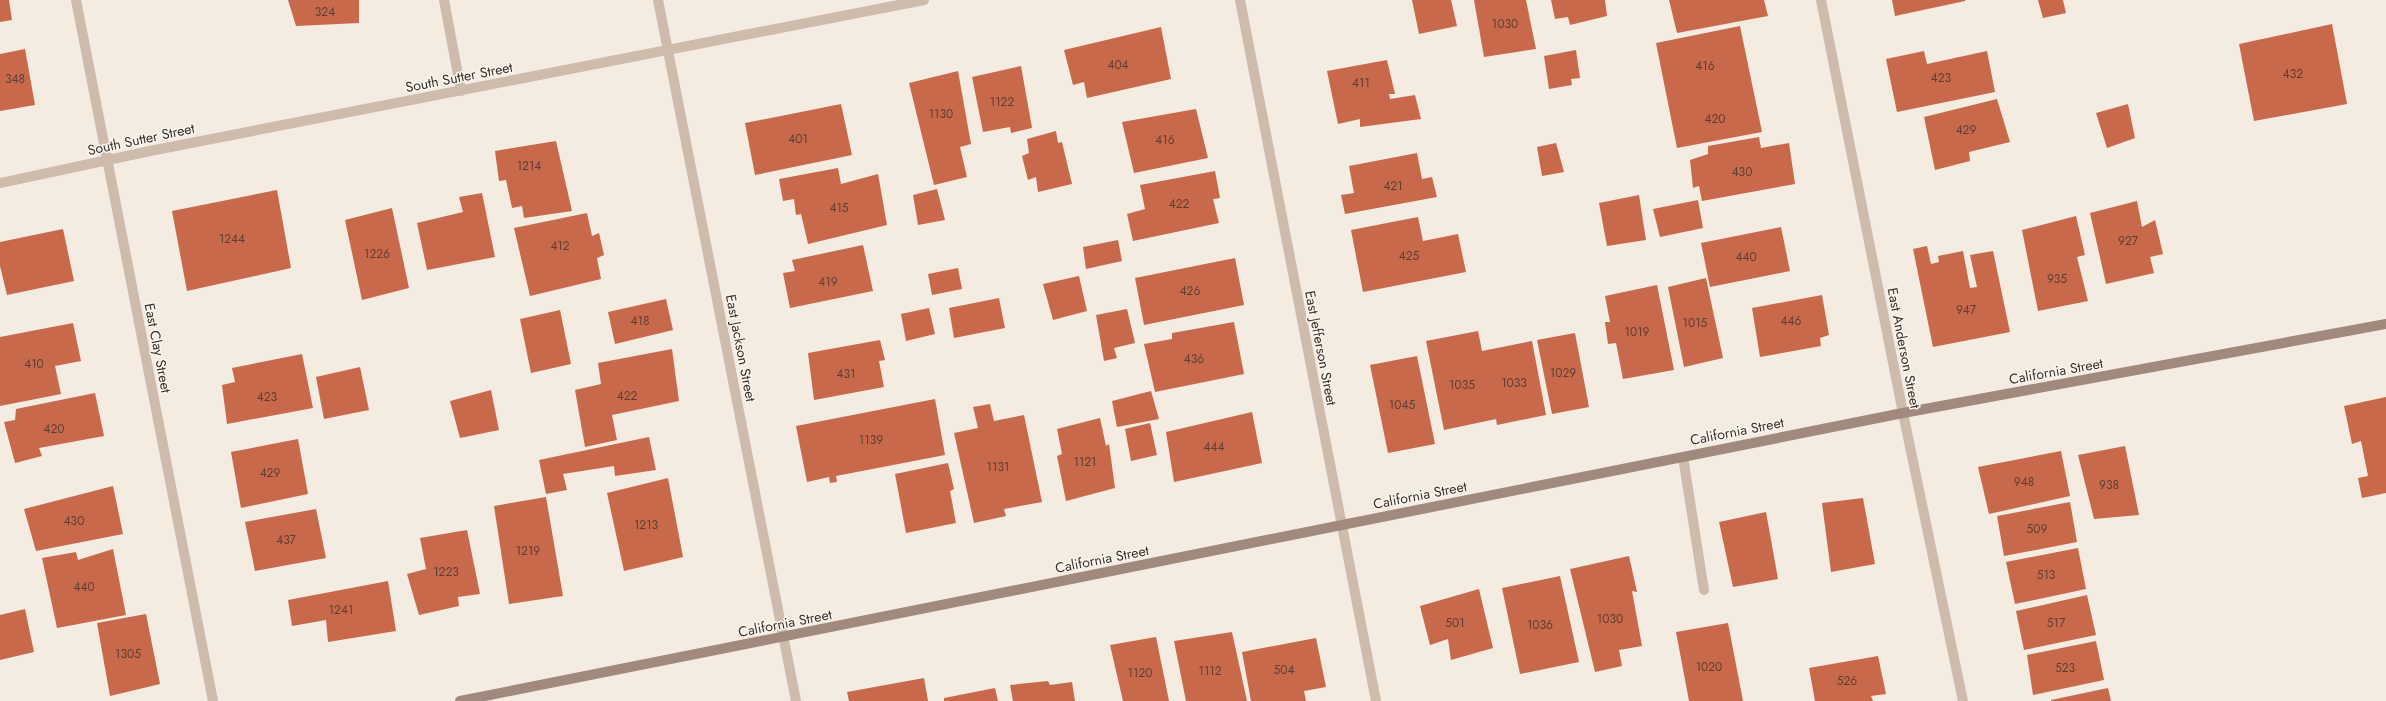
<svg xmlns="http://www.w3.org/2000/svg" width="2386" height="701" font-family="Jost,sans-serif">
<rect width="100%" height="100%" fill="#f4ebe1"/>
<path fill="#c8694b" d="M 0,0 L 9,0 L 12,20 L 0,22 Z
M 288,0 L 359,0 L 359,23 L 296,26 Z
M 1412,0 L 1451,0 L 1457,26 L 1419,34 Z
M 1474,0 L 1526,0 L 1536,49 L 1484,57 Z
M 1551,0 L 1605,0 L 1607,16 L 1570,25 L 1568,17 L 1555,19 Z
M 1669,0 L 1764,0 L 1768,16 L 1677,33 Z
M 1892,0 L 1965,0 L 1965,1 L 1895,16 Z
M 2038,0 L 2063,0 L 2066,13 L 2043,18 Z
M 2332,24 L 2347,104 L 2254,121 L 2239,44 Z
M 1740,26 L 1762,132 L 1677,148 L 1656,43 Z
M 1161,27 L 1171,79 L 1087,98 L 1084,82 L 1073,85 L 1064,50 Z
M 25,49 L 35,105 L 0,111 L 0,54 Z
M 1576,50 L 1580,78 L 1571,79 L 1572,85 L 1549,89 L 1544,56 Z
M 1924,51 L 1927,64 L 1987,51 L 1995,92 L 1897,112 L 1886,59 Z
M 1387,60 L 1395,94 L 1389,94 L 1390,99 L 1415,95 L 1421,119 L 1360,127 L 1360,119 L 1338,124 L 1327,71 Z
M 1021,66 L 1032,128 L 1011,133 L 1010,127 L 983,132 L 972,77 Z
M 958,71 L 971,144 L 960,147 L 967,177 L 934,185 L 909,83 Z
M 1997,99 L 2010,142 L 1969,152 L 1970,161 L 1935,170 L 1924,117 Z
M 841,104 L 852,155 L 755,175 L 745,123 Z
M 2128,104 L 2135,138 L 2107,148 L 2096,113 Z
M 1196,109 L 1208,158 L 1134,173 L 1122,122 Z
M 1056,131 L 1058,143 L 1062,142 L 1072,184 L 1038,192 L 1036,177 L 1028,180 L 1022,156 L 1029,153 L 1027,139 Z
M 1759,137 L 1761,148 L 1789,143 L 1795,184 L 1702,201 L 1699,186 L 1693,188 L 1690,160 L 1708,154 L 1708,146 Z
M 556,141 L 572,211 L 524,218 L 522,206 L 512,208 L 506,180 L 499,181 L 495,151 Z
M 1556,143 L 1564,172 L 1542,176 L 1537,147 Z
M 1417,153 L 1422,179 L 1432,177 L 1437,197 L 1345,214 L 1341,195 L 1354,193 L 1349,166 Z
M 838,168 L 841,184 L 878,174 L 887,225 L 808,244 L 801,214 L 796,215 L 794,199 L 783,201 L 779,179 Z
M 1215,171 L 1220,198 L 1213,199 L 1219,223 L 1133,241 L 1127,214 L 1145,209 L 1140,185 Z
M 937,189 L 945,220 L 918,225 L 913,195 Z
M 277,190 L 291,268 L 187,291 L 172,211 Z
M 482,193 L 495,257 L 427,270 L 417,223 L 463,212 L 459,197 Z
M 1639,195 L 1646,240 L 1607,246 L 1599,203 Z
M 1698,200 L 1703,228 L 1660,237 L 1653,209 Z
M 2137,201 L 2142,227 L 2155,220 L 2163,254 L 2150,257 L 2154,273 L 2106,284 L 2090,213 Z
M 392,208 L 409,288 L 362,300 L 345,220 Z
M 587,213 L 592,236 L 599,233 L 604,255 L 597,258 L 601,279 L 530,296 L 514,228 Z
M 2076,216 L 2085,255 L 2077,257 L 2088,301 L 2038,311 L 2022,230 Z
M 1418,217 L 1423,241 L 1458,234 L 1466,272 L 1363,292 L 1351,230 Z
M 1781,227 L 1790,271 L 1710,287 L 1701,243 Z
M 63,229 L 74,281 L 7,295 L 0,266 L 0,242 Z
M 1118,240 L 1122,261 L 1086,269 L 1083,247 Z
M 863,245 L 873,291 L 790,308 L 783,273 L 795,271 L 792,260 Z
M 1927,246 L 1931,264 L 1939,262 L 1938,256 L 1963,251 L 1970,288 L 1977,287 L 1970,255 L 1993,251 L 2010,332 L 1933,347 L 1913,249 Z
M 1235,258 L 1244,305 L 1144,325 L 1135,278 Z
M 958,268 L 962,289 L 932,295 L 928,274 Z
M 1079,276 L 1087,311 L 1053,320 L 1043,284 Z
M 1706,278 L 1723,358 L 1684,367 L 1668,287 Z
M 1657,285 L 1674,370 L 1623,379 L 1616,343 L 1608,344 L 1605,322 L 1610,322 L 1605,296 Z
M 1822,295 L 1829,335 L 1820,338 L 1821,346 L 1760,357 L 1752,308 Z
M 999,298 L 1005,328 L 954,338 L 949,308 Z
M 666,299 L 673,330 L 615,344 L 608,312 Z
M 929,308 L 935,334 L 906,341 L 901,314 Z
M 1127,309 L 1135,343 L 1114,348 L 1117,358 L 1104,361 L 1096,315 Z
M 560,310 L 571,364 L 531,373 L 520,319 Z
M 1234,322 L 1244,374 L 1155,392 L 1144,344 L 1172,339 L 1172,333 Z
M 73,323 L 81,361 L 55,366 L 61,394 L 0,406 L 0,337 Z
M 1478,331 L 1482,351 L 1532,341 L 1546,415 L 1497,425 L 1496,419 L 1444,430 L 1426,341 Z
M 1575,333 L 1589,407 L 1552,414 L 1537,340 Z
M 880,340 L 885,360 L 879,361 L 884,387 L 814,400 L 808,353 Z
M 672,349 L 679,401 L 612,415 L 617,440 L 585,447 L 575,390 L 601,384 L 598,363 Z
M 302,354 L 313,408 L 227,424 L 222,385 L 235,382 L 232,368 Z
M 1417,356 L 1435,444 L 1388,453 L 1370,365 Z
M 360,367 L 369,410 L 324,419 L 316,377 Z
M 491,390 L 499,430 L 460,438 L 450,401 Z
M 1151,391 L 1159,419 L 1117,427 L 1112,401 Z
M 95,393 L 104,436 L 39,448 L 42,456 L 15,463 L 4,422 L 15,420 L 16,409 Z
M 2386,397 L 2386,493 L 2362,498 L 2358,478 L 2368,476 L 2361,441 L 2352,444 L 2344,406 Z
M 935,399 L 945,455 L 836,476 L 837,482 L 830,483 L 829,477 L 807,482 L 796,426 Z
M 990,404 L 994,421 L 1024,415 L 1042,502 L 1004,509 L 1006,516 L 974,523 L 954,433 L 978,428 L 973,407 Z
M 1252,412 L 1262,463 L 1174,482 L 1166,432 Z
M 1100,418 L 1106,446 L 1109,444 L 1115,488 L 1066,501 L 1057,456 L 1062,454 L 1057,429 Z
M 1150,423 L 1157,455 L 1131,461 L 1125,429 Z
M 649,437 L 656,470 L 615,476 L 614,466 L 563,474 L 567,490 L 546,494 L 539,460 Z
M 298,439 L 308,494 L 241,508 L 231,452 Z
M 2125,446 L 2139,515 L 2094,519 L 2078,455 Z
M 2061,451 L 2070,496 L 1989,514 L 1978,467 Z
M 948,463 L 954,489 L 950,491 L 956,523 L 906,533 L 895,474 Z
M 668,478 L 683,557 L 624,571 L 607,493 Z
M 113,486 L 123,534 L 36,551 L 24,509 Z
M 546,497 L 563,596 L 509,604 L 494,506 Z
M 1863,498 L 1875,564 L 1831,572 L 1822,503 Z
M 2070,502 L 2077,542 L 2004,556 L 1997,516 Z
M 316,509 L 326,558 L 255,571 L 245,522 Z
M 1766,512 L 1778,579 L 1733,587 L 1719,522 Z
M 467,530 L 480,594 L 458,597 L 459,606 L 419,615 L 407,574 L 426,569 L 420,538 Z
M 2078,548 L 2086,589 L 2015,604 L 2006,562 Z
M 113,549 L 126,615 L 57,628 L 42,558 L 76,552 L 78,560 Z
M 1629,556 L 1637,592 L 1632,591 L 1642,646 L 1619,650 L 1622,666 L 1595,672 L 1570,569 Z
M 1560,576 L 1579,662 L 1520,674 L 1502,588 Z
M 388,581 L 396,631 L 328,642 L 326,620 L 292,626 L 288,600 Z
M 1479,589 L 1493,648 L 1451,660 L 1448,639 L 1430,645 L 1420,606 Z
M 2087,595 L 2096,635 L 2024,650 L 2016,611 Z
M 25,609 L 34,652 L 0,660 L 0,615 Z
M 146,614 L 160,684 L 110,696 L 97,623 Z
M 1728,623 L 1743,701 L 1689,701 L 1676,632 Z
M 1232,632 L 1247,701 L 1186,701 L 1174,641 Z
M 1156,637 L 1169,701 L 1123,701 L 1110,645 Z
M 1316,638 L 1326,687 L 1304,691 L 1306,701 L 1251,701 L 1242,652 Z
M 2096,641 L 2104,680 L 2033,695 L 2027,655 Z
M 1878,656 L 1886,694 L 1871,696 L 1873,701 L 1815,701 L 1809,668 Z
M 924,678 L 928,701 L 849,701 L 847,692 Z
M 1048,681 L 1050,685 L 1072,682 L 1075,701 L 1013,701 L 1010,685 Z
M 995,688 L 998,701 L 944,701 L 944,698 Z
M 2108,688 L 2111,701 L 2051,701 L 2051,700 Z"/>
<g fill="none" stroke-linecap="round" stroke-linejoin="round">
<path stroke="#cdbbac" stroke-width="10" d="M 444,0 L 461,91
M 1683,457 L 1704,590"/>
<path stroke="#cdbbac" stroke-width="10" d="M 76,0 L 213,701
M 658,0 L 796,701
M 1240,0 L 1376,701
M 1821,0 L 1903,413 L 1963,701
M 0,183 L 150,151 L 924,0"/>
<path stroke="#a18a7d" stroke-width="10" d="M 460,701 L 1903,413 L 2386,324"/>
</g>
<g text-anchor="middle" dominant-baseline="central" stroke-width="3" stroke-linejoin="round" paint-order="stroke">
<g font-size="12" fill="#5e3e33">
<text x="325" y="12">324</text>
<text x="1505" y="24">1030</text>
<text x="1118" y="65">404</text>
<text x="1705" y="66">416</text>
<text x="2293" y="74">432</text>
<text x="1941" y="78">423</text>
<text x="15" y="79">348</text>
<text x="1361" y="83">411</text>
<text x="1002" y="102">1122</text>
<text x="941" y="114">1130</text>
<text x="1715" y="119">420</text>
<text x="1966" y="130">429</text>
<text x="798" y="139">401</text>
<text x="1165" y="140">416</text>
<text x="529" y="166">1214</text>
<text x="1742" y="172">430</text>
<text x="1393" y="186">421</text>
<text x="1179" y="204">422</text>
<text x="839" y="208">415</text>
<text x="232" y="239">1244</text>
<text x="2128" y="241">927</text>
<text x="560" y="246">412</text>
<text x="377" y="254">1226</text>
<text x="1409" y="256">425</text>
<text x="1746" y="257">440</text>
<text x="2057" y="279">935</text>
<text x="828" y="282">419</text>
<text x="1190" y="291">426</text>
<text x="1966" y="310">947</text>
<text x="640" y="321">418</text>
<text x="1791" y="321">446</text>
<text x="1695" y="323">1015</text>
<text x="1637" y="332">1019</text>
<text x="1194" y="359">436</text>
<text x="34" y="364">410</text>
<text x="1563" y="373">1029</text>
<text x="846" y="374">431</text>
<text x="1514" y="383">1033</text>
<text x="1462" y="385">1035</text>
<text x="627" y="396">422</text>
<text x="267" y="397">423</text>
<text x="1402" y="405">1045</text>
<text x="54" y="429">420</text>
<text x="871" y="440">1139</text>
<text x="1214" y="447">444</text>
<text x="1085" y="462">1121</text>
<text x="998" y="467">1131</text>
<text x="270" y="473">429</text>
<text x="2024" y="482">948</text>
<text x="2109" y="485">938</text>
<text x="74" y="521">430</text>
<text x="646" y="525">1213</text>
<text x="2037" y="529">509</text>
<text x="286" y="540">437</text>
<text x="528" y="551">1219</text>
<text x="446" y="572">1223</text>
<text x="2046" y="575">513</text>
<text x="84" y="587">440</text>
<text x="341" y="610">1241</text>
<text x="1610" y="619">1030</text>
<text x="1455" y="623">501</text>
<text x="2056" y="623">517</text>
<text x="1540" y="625">1036</text>
<text x="128" y="654">1305</text>
<text x="1709" y="667">1020</text>
<text x="2065" y="668">523</text>
<text x="1284" y="670">504</text>
<text x="1210" y="671">1112</text>
<text x="1140" y="673">1120</text>
<text x="1847" y="681">526</text>
</g>
<g font-size="14" fill="#3b302b" stroke="#fbf5ee">
<text transform="translate(459 77) rotate(-11)">South Sutter Street</text>
<text transform="translate(141 139) rotate(-12)">South Sutter Street</text>
<text transform="translate(158 348) rotate(79)">East Clay Street</text>
<text transform="translate(741 348) rotate(79)">East Jackson Street</text>
<text transform="translate(1321 348) rotate(79)">East Jefferson Street</text>
<text transform="translate(1904 348) rotate(79)">East Anderson Street</text>
<text transform="translate(2056 371) rotate(-10)">California Street</text>
<text transform="translate(1737 431) rotate(-11)">California Street</text>
<text transform="translate(1420 495) rotate(-11)">California Street</text>
<text transform="translate(1102 559) rotate(-11)">California Street</text>
<text transform="translate(785 623) rotate(-11)">California Street</text>
</g>
</g>
</svg>
